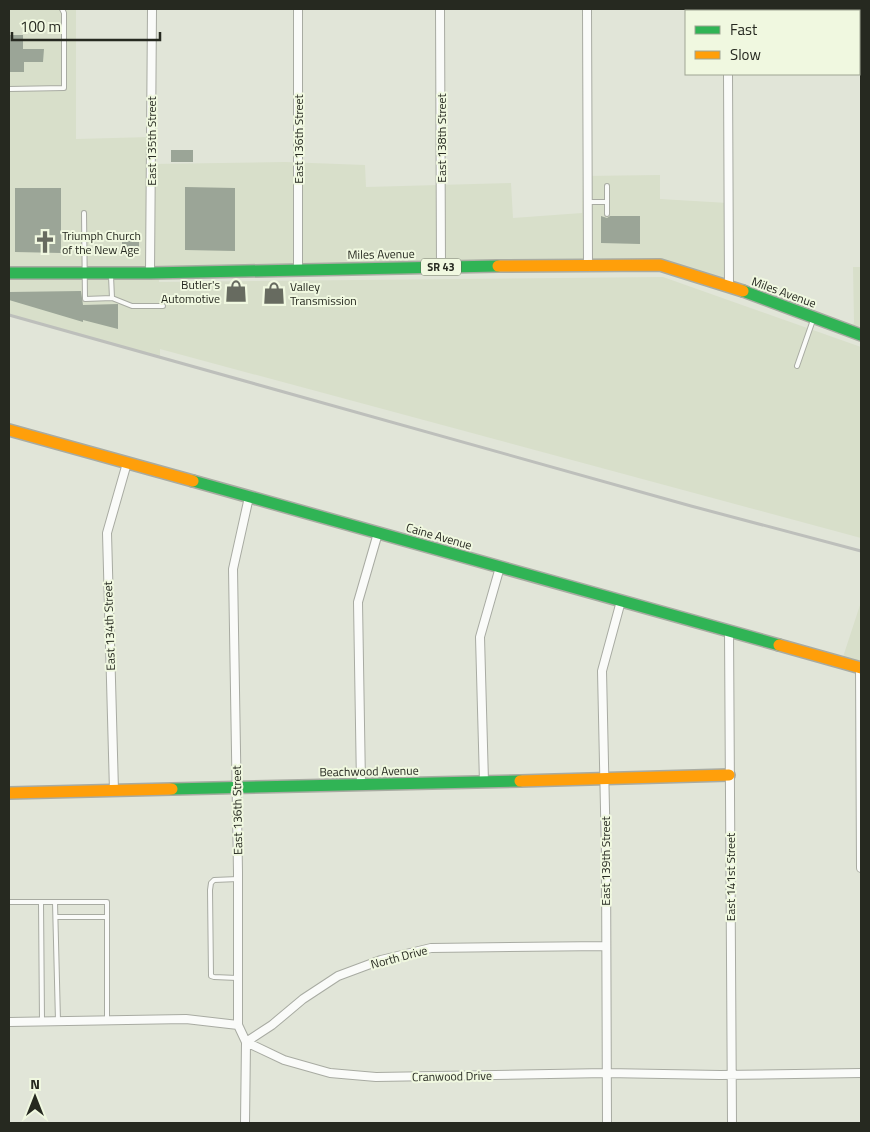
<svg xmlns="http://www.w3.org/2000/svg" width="870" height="1132" font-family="'Titillium Web',sans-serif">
<rect width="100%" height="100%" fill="#e1e5d8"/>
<path fill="#d8dfca" d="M 9,9 L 76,9 L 76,139 L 151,137 L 151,164 L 285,162 L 365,165 L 366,187 L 511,183 L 513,218 L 582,213 L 583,176 L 660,175 L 660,199 L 728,203 L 729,286 L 660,265 L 159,273 L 159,282 L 663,277 L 861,347 L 861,538 L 160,349 L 160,358 L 9,315 Z
M 853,267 L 861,267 L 861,335 L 851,331 L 854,322 Z
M 861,602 L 861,668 L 841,663 Z"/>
<path fill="#9ba597" d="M 9,35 L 23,35 L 23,49 L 44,49 L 43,62 L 24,62 L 24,72 L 9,72 Z
M 171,150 L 193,150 L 193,162 L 171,162 Z
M 185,187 L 235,188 L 235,251 L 185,250 Z
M 15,188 L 61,188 L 61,253 L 15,252 Z
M 601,216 L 607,218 L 610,216 L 640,216 L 640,244 L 601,243 Z
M 122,236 L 139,236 L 139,252 L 122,252 Z
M 81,291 L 83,305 L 118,304 L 118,329 L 83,320 L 83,322 L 9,300 L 9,292 Z"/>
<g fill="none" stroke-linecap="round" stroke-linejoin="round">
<defs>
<path id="lane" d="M 9,89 L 64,88 L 64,13 L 62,9
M 588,202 L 607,202 L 607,186
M 607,202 L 607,214
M 84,213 L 85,299 L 112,298 L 111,276
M 112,298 L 132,306 L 163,306
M 797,366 L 813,320
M 9,902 L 107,902 L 107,1020
M 41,902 L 42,1021
M 55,902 L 58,1021
M 56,917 L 107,917
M 237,978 L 214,977 L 211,976 L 210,890 L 211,883 L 214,880 L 238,879"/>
<path id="street" d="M 440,9 L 441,267
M 587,9 L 588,267
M 728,9 L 728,11
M 728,74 L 729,286
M 298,270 L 298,9
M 150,273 L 152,9
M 729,631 L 732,1123
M 860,668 L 861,868
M 484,782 L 480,637 L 500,567
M 361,785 L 358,602 L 378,533
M 114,791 L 107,533 L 127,463
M 9,1022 L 186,1019 L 238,1025
M 246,1042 L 284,1060 L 330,1073 L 376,1077 L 606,1073 L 720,1075 L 861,1073
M 246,1042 L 272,1025 L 303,999 L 338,976 L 381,960 L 431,948 L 606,946
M 245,1123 L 246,1042 L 238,1025 L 238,872 L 233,569 L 249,497
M 607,1123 L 606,855 L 602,671 L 621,601"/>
<path id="fast" d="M 9,273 L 150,273 L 498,266
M 743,291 L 861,335
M 193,481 L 779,645
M 172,789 L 520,781"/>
<path id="slow" d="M 498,266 L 660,265 L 743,291
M 9,430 L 193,481
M 779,645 L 861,668
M 520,781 L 729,775
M 9,793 L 172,789"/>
</defs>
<use href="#lane" stroke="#a8aba2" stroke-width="6"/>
<use href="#street" stroke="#a8aba2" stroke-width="10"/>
<use href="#fast" stroke="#a8aba2" stroke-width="14"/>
<use href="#slow" stroke="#a8aba2" stroke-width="14"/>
<use href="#lane" stroke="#fafbf9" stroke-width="4"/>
<use href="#street" stroke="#fafbf9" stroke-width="8"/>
<use href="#fast" stroke="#30b455" stroke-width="11"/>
<use href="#slow" stroke="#ff9f0a" stroke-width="11"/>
<path stroke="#bdbfbb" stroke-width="3" d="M 9,315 L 691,506 L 861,551"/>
</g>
<defs>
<symbol id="church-bare" viewBox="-9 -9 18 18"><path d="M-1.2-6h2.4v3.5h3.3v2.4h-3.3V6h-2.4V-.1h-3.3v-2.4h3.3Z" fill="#676b60" stroke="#f0f8e0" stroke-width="2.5" paint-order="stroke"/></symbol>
<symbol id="shop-bare" viewBox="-9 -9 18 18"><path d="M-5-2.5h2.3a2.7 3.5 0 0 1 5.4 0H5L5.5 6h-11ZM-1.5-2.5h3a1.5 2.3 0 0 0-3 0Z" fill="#676b60" stroke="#f0f8e0" stroke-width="2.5" paint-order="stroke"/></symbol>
</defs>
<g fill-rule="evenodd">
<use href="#church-bare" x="29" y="226" width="32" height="32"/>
<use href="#shop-bare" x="220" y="275" width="32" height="32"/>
<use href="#shop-bare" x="258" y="277" width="32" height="32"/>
</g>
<g text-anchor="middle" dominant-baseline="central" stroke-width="4" stroke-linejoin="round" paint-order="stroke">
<rect fill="#f0f8e0" stroke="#63675a" stroke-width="1" x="421" y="258.5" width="40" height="17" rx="4"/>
<g font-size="11" font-weight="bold" fill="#262920">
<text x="441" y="267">SR 43</text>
</g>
<g font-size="12" fill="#262920" stroke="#f0f8e0">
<text transform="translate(441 138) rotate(-90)">East 138th Street</text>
<text transform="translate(298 139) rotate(-90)">East 136th Street</text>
<text transform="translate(151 141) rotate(-90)">East 135th Street</text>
<text transform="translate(381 254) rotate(-1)">Miles Avenue</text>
<text transform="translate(784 292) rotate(20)">Miles Avenue</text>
<text transform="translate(439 536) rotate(16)">Caine Avenue</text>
<text transform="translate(109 626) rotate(-92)">East 134th Street</text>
<text transform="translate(369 771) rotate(-1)">Beachwood Avenue</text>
<text transform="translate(237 810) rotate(-91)">East 136th Street</text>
<text transform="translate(605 861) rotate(-90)">East 139th Street</text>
<text transform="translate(730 877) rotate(-90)">East 141st Street</text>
<text transform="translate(399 957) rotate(-15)">North Drive</text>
<text transform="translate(452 1076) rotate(-1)">Cranwood Drive</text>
</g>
<g font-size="12" fill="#262920" stroke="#f0f8e0" text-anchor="start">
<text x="62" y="235">Triumph Church<tspan x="62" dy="14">of the New Age</tspan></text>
<text x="220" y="284" text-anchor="end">Butler's<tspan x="220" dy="14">Automotive</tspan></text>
<text x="290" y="286">Valley<tspan x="290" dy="14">Transmission</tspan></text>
</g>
</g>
<rect width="870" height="1132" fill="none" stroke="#262920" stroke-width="20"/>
<rect x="685" y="10" width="175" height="65" fill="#f0f8e0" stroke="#9fa593"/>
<rect x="695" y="26" width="25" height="8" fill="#30b455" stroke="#9fa593"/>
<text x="730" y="35" font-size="15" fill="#262920">Fast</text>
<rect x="695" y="51" width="25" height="8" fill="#ff9f0a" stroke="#9fa593"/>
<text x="730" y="60" font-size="15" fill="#262920">Slow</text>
<g transform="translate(35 1097)" stroke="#f0f8e0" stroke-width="4" paint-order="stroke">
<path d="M0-4L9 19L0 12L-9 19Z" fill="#262920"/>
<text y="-8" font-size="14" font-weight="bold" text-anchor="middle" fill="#262920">N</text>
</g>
<path d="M12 32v8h148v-8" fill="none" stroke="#262920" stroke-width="2.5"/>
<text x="20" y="32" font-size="15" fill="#262920" stroke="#f0f8e0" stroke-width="4" paint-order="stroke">100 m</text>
</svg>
